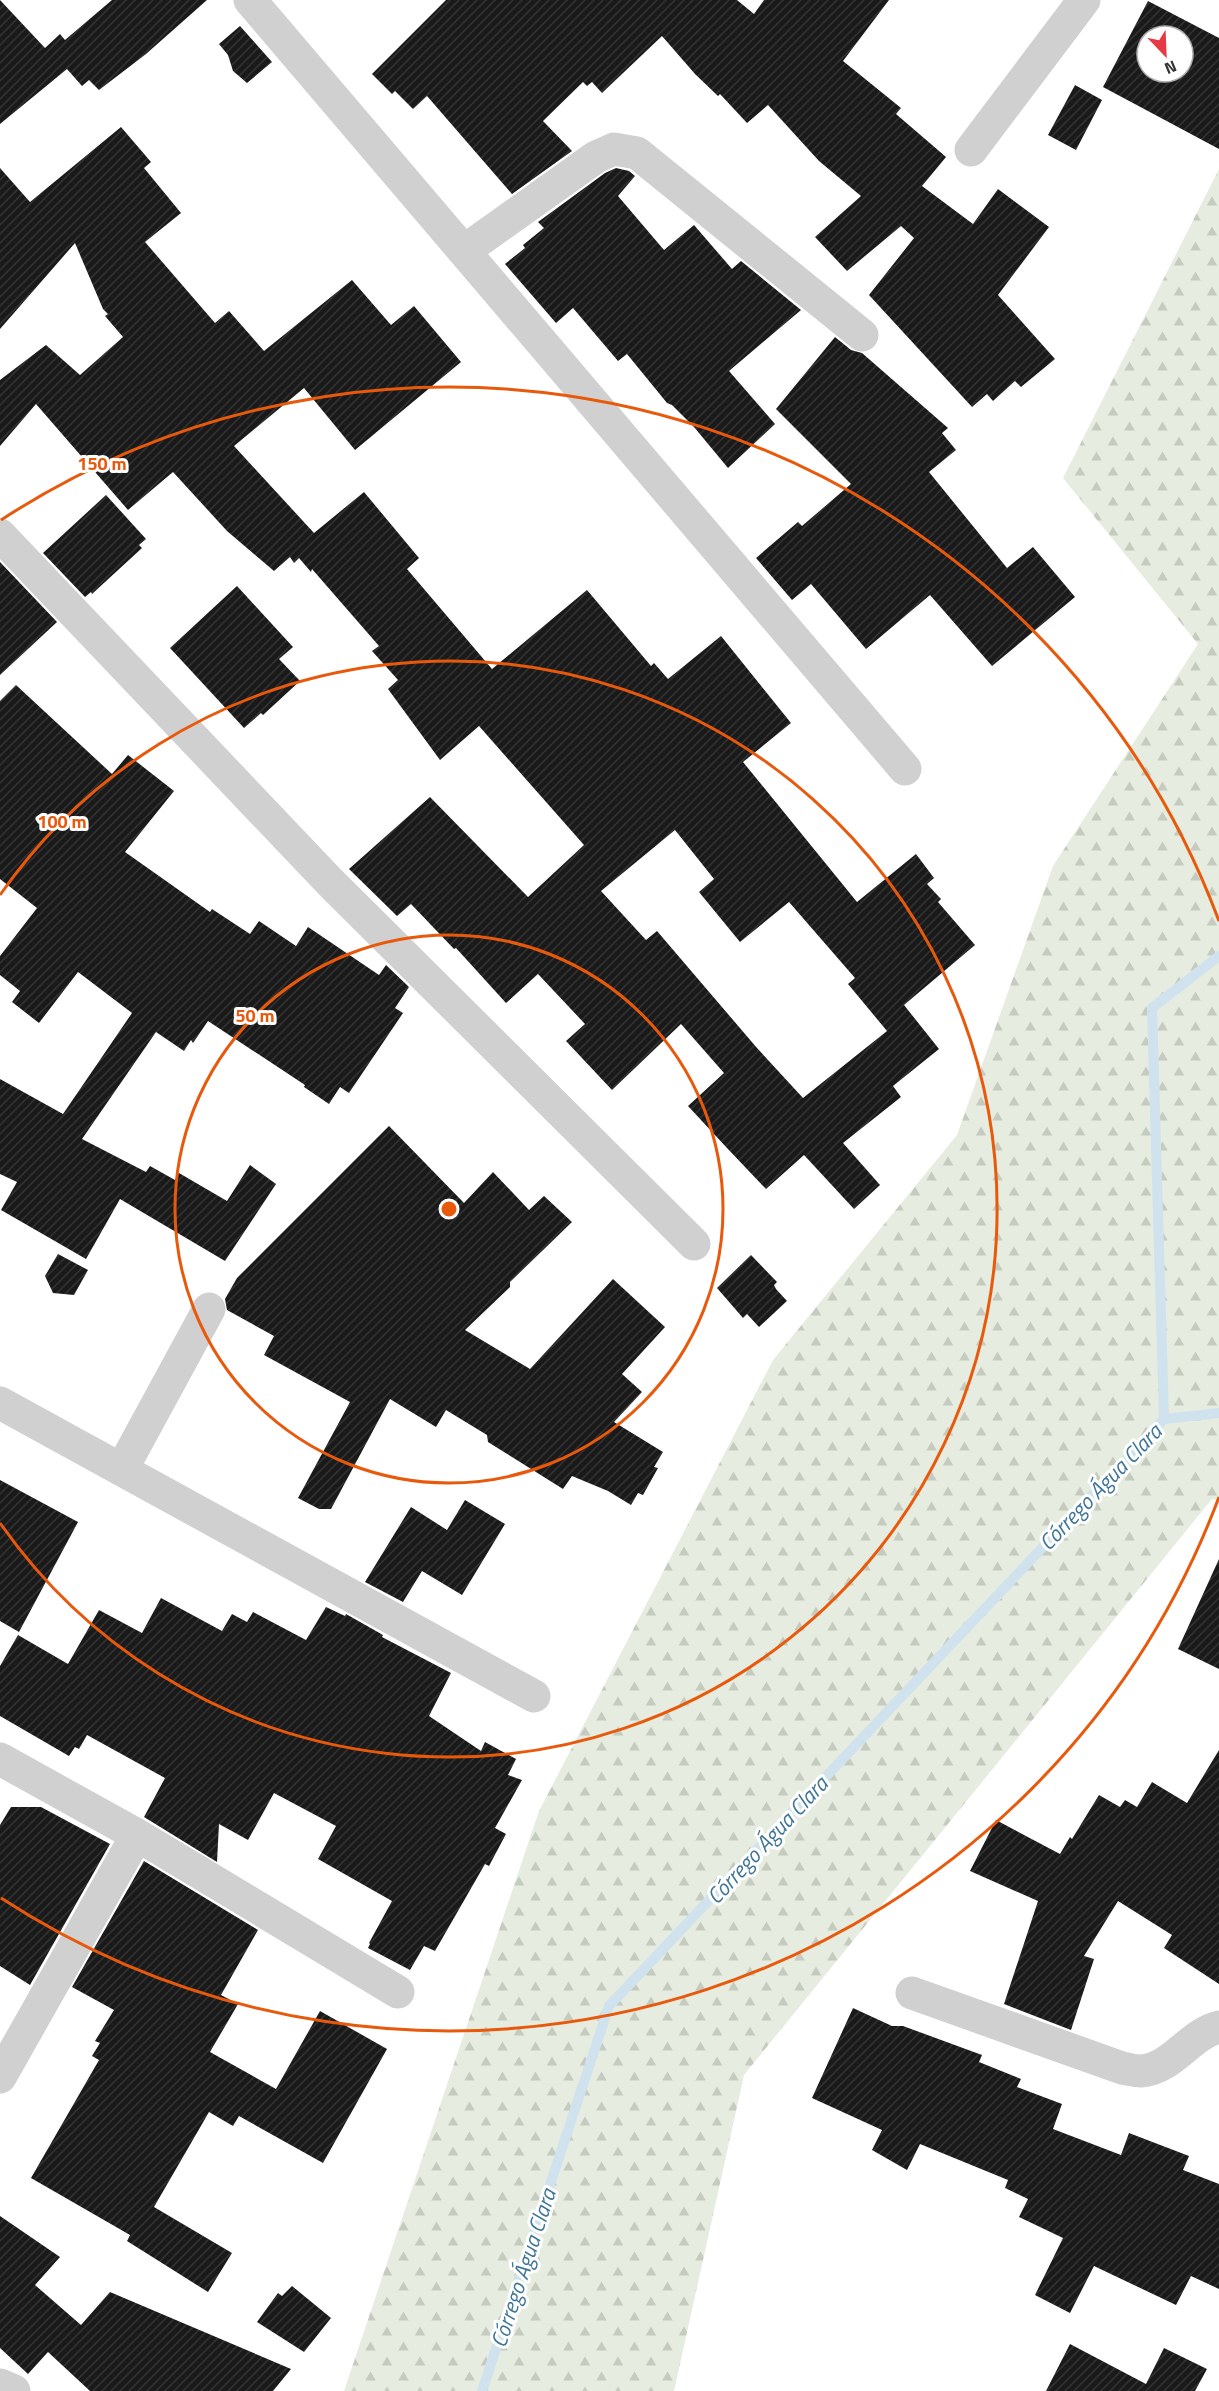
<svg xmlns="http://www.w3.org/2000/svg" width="1219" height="2391" font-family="'Titillium Web',sans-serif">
<defs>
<pattern id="forest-firs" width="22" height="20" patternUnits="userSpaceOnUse" patternTransform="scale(1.5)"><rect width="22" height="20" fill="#e6ecdf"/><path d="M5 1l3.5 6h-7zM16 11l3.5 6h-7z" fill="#c6cbc0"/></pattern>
<pattern id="building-hatch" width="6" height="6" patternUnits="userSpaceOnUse" patternTransform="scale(1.5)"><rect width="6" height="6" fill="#1a1a1a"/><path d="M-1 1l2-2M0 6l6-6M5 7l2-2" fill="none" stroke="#333"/></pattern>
</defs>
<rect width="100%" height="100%" fill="#fff"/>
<path fill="url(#forest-firs)" d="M 1219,169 L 1219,1500 L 1212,1499 L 744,2075 L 674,2391 L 344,2391 L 539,1811 L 773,1360 L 957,1135 L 1053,866 L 1198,644 L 1063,478 Z"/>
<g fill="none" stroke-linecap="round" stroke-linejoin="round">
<path stroke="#cfe2ee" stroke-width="10" d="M 1164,1419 L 1152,1008 L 1219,956
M 482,2391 L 609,2006 L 1164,1419 L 1219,1413"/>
</g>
<path fill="url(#building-hatch)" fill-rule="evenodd" d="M 0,0 L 45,48 L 60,34 L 65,40 L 112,0 L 207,0 L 146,54 L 99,90 L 89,80 L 82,86 L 67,69 L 0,124 Z
M 446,0 L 737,0 L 754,14 L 764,0 L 889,0 L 843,61 L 901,108 L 896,114 L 946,157 L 922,186 L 973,224 L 998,189 L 1049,227 L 998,295 L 1055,359 L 1021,387 L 1015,381 L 993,401 L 987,394 L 972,407 L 869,295 L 914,238 L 901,226 L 847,271 L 815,237 L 861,196 L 819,161 L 768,105 L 747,123 L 720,94 L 718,96 L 695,74 L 662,36 L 602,93 L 592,82 L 587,86 L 583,82 L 543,121 L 572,151 L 512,194 L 427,96 L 413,109 L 395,91 L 392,94 L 372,74 Z
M 1148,1 L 1219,38 L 1219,149 L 1103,87 ZM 1147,36 L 1183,36 L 1183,72 L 1147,72 Z
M 240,26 L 272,62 L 247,83 L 233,71 L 228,55 L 219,44 Z
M 1075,85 L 1102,100 L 1076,150 L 1048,135 Z
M 121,127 L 151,162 L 144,168 L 181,213 L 145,242 L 215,323 L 229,311 L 264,351 L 352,280 L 391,325 L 414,306 L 461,362 L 355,450 L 304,388 L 234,446 L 314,533 L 364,492 L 419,558 L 407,569 L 492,669 L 587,590 L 651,666 L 654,663 L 668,679 L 721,636 L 791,723 L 743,762 L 857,902 L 916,854 L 934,878 L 927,884 L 941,899 L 938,902 L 975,945 L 904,1005 L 939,1049 L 893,1086 L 901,1097 L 843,1143 L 880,1185 L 854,1209 L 804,1155 L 766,1189 L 727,1148 L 688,1106 L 724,1073 L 681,1024 L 612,1090 L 566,1041 L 585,1024 L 538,974 L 506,1003 L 456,948 L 454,949 L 411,904 L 397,916 L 349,869 L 430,797 L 528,897 L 584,845 L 479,726 L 440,760 L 388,689 L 398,680 L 372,651 L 379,646 L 312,569 L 311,572 L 299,558 L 294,563 L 290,557 L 274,571 L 227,531 L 173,472 L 128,510 L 36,404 L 0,446 L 0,380 L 46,345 L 80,375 L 123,337 L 105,316 L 108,314 L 103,309 L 75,243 L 0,329 L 0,168 L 30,202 ZM 675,830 L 714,879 L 699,892 L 740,942 L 789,902 L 855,978 L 848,984 L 887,1031 L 803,1098 L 757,1048 L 657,931 L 646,940 L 601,891 Z
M 616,168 L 629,171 L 635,176 L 618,196 L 664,250 L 694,225 L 732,269 L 741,261 L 801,310 L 729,371 L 775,424 L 728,468 L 694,427 L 672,405 L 667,403 L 627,354 L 618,361 L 573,308 L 556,323 L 505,264 L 525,248 L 523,245 L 544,228 L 538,222 L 605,173 Z
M 835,337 L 851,350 L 862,353 L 948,428 L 942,433 L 956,450 L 929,472 L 1007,568 L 1033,547 L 1075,597 L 992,666 L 930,595 L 866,649 L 811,584 L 792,600 L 756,558 L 798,522 L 802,526 L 851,484 L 776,409 Z
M 106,495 L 146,539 L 139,545 L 142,548 L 92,594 L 91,592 L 85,597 L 43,553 Z
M 0,562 L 57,622 L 0,675 Z
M 237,586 L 293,647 L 279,659 L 300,681 L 263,715 L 261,713 L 244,728 L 170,648 Z
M 16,685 L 112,774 L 128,755 L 174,791 L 125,852 L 210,912 L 212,909 L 250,934 L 259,921 L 296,946 L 308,927 L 379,975 L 386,965 L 409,987 L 395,1008 L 403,1013 L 349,1093 L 340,1087 L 329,1104 L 304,1087 L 305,1085 L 208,1021 L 193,1043 L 191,1040 L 184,1051 L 156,1032 L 82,1139 L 146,1172 L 150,1166 L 175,1180 L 179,1173 L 227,1201 L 250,1165 L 276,1184 L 225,1261 L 120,1199 L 86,1259 L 1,1210 L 17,1182 L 0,1174 L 0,1079 L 63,1114 L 132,1013 L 78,972 L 39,1023 L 12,1002 L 20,991 L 0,975 L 0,956 L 37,908 L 0,879 L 0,701 Z
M 389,1126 L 464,1203 L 493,1172 L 529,1210 L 544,1196 L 572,1222 L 510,1282 L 510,1287 L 465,1330 L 530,1369 L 613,1279 L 665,1327 L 622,1374 L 642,1392 L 614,1422 L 663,1452 L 654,1467 L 658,1468 L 643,1495 L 638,1493 L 631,1505 L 608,1491 L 572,1476 L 563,1489 L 488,1442 L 487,1435 L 446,1410 L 436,1427 L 390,1399 L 331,1509 L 319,1509 L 298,1498 L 350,1402 L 264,1355 L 274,1336 L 227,1310 L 225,1299 L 237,1278 Z
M 58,1254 L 88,1270 L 74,1295 L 53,1293 L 45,1276 Z
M 751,1255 L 777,1282 L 774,1285 L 776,1289 L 787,1301 L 759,1327 L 747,1314 L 743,1318 L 717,1288 Z
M 0,1480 L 78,1522 L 19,1632 L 0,1621 Z
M 465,1500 L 505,1524 L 462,1595 L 422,1571 L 403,1602 L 365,1582 L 411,1507 L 447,1530 Z
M 1219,1559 L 1219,1669 L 1178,1649 Z
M 161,1598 L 222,1631 L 232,1614 L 247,1622 L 253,1612 L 306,1640 L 326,1607 L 345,1616 L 346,1614 L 383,1635 L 382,1637 L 451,1673 L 429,1716 L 481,1751 L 485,1742 L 516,1759 L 508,1775 L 522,1780 L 495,1828 L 506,1834 L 489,1866 L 485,1864 L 435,1951 L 424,1946 L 410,1970 L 368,1948 L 370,1944 L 369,1943 L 392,1901 L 318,1859 L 336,1826 L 274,1793 L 248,1840 L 219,1824 L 217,1862 L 144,1817 L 165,1778 L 87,1735 L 79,1749 L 75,1747 L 69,1756 L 0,1716 L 0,1666 L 18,1635 L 68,1664 L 99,1610 L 142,1633 Z
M 1219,1750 L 1219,1984 L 1164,1948 L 1172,1935 L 1118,1901 L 1084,1956 L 1094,1959 L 1071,2030 L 1004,2004 L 1038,1901 L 970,1871 L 996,1820 L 1060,1854 L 1070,1837 L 1072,1839 L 1099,1795 L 1120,1807 L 1125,1800 L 1137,1807 L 1152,1782 L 1187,1803 Z
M 11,1807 L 41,1807 L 110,1844 L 30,1985 L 0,1966 L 0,1825 Z
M 144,1861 L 258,1930 L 221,1995 L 238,2004 L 210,2052 L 276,2089 L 320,2011 L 387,2049 L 323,2163 L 239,2116 L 233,2126 L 209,2112 L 154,2207 L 232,2253 L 208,2292 L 127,2241 L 130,2235 L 31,2178 L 99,2060 L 92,2056 L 100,2043 L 95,2041 L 114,2010 L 72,1987 Z
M 853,2008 L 892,2026 L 903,2026 L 982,2055 L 979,2062 L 1021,2079 L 1017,2087 L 1062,2104 L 1053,2129 L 1121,2155 L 1129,2133 L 1189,2156 L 1183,2170 L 1219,2184 L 1219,2289 L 1191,2276 L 1176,2305 L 1094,2266 L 1070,2313 L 1035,2295 L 1063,2238 L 1019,2217 L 1028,2199 L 1005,2188 L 1008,2180 L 920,2144 L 907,2170 L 872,2150 L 882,2130 L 812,2098 Z
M 0,2216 L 60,2257 L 35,2285 L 81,2325 L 110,2292 L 291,2369 L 273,2391 L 90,2391 L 48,2352 L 28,2374 L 0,2348 Z
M 292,2286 L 331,2318 L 304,2352 L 257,2322 L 278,2293 L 282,2296 Z
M 1070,2344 L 1146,2384 L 1164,2348 L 1207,2369 L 1195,2391 L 1046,2391 Z"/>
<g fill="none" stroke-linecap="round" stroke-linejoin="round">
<path stroke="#d0d0d0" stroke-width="33" d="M 250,0 L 905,769
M 971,150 L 1084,0
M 464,251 L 596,157 L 614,149 L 637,153 L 862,335
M 0,535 L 330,882 L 694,1244
M 0,1403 L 534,1696
M 122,1469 L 209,1309
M 0,1759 L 137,1835 L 398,1992
M 912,1993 L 1122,2068 C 1128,2069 1135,2071 1141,2071 C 1172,2069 1190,2034 1219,2027
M 0,2077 L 137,1835
M 0,2385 L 14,2391"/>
</g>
<g fill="none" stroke="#e8590c" stroke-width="3">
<circle cx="449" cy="1209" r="274"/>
<path d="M0 895A548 548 0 1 1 0 1523"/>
<path d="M1219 1497A822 822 0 0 1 1 1898M1 520A822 822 0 0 1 1219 921"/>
</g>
<g text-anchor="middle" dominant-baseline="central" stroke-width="6" stroke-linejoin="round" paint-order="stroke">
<g font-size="22" font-style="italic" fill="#3f7597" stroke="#fff">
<text transform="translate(1100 1487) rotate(-46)">Córrego Água Clara</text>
<text transform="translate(767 1840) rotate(-47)">Córrego Água Clara</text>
<text transform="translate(523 2268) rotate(-72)">Córrego Água Clara</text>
</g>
</g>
<circle cx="449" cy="1209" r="9" fill="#e8590c" stroke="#fff" stroke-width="3"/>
<g font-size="18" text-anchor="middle" font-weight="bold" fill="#e8590c" stroke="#fff" stroke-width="6" stroke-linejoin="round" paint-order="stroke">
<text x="102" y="470">150 m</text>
<text x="62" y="828">100 m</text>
<text x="255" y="1022">50 m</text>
</g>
<g transform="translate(1165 54) rotate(157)"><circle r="28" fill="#ffffff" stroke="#adadad" stroke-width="1.5"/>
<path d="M0-4.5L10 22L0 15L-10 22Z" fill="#e63946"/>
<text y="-9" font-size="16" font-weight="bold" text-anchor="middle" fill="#333333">N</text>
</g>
</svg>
